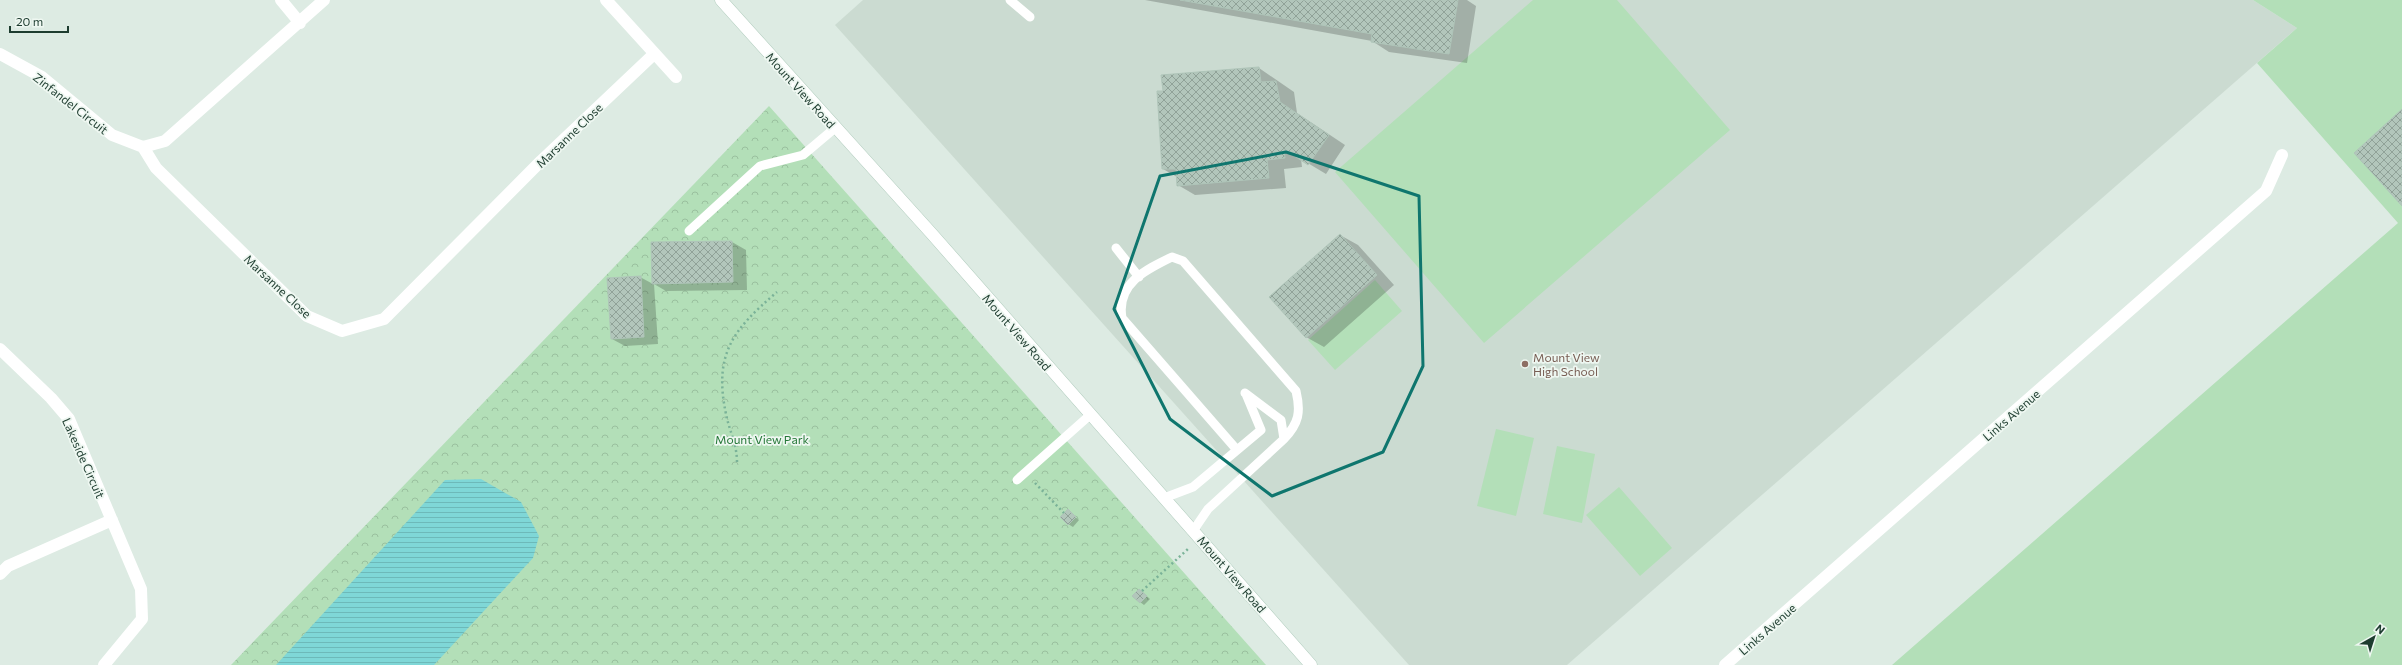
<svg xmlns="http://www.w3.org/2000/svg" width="2402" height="665" font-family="Commissioner,sans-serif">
<defs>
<pattern id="park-crowns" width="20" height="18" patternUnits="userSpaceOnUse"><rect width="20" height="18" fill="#b3dfb8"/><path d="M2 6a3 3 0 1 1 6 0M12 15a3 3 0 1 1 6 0" fill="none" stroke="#9ac09e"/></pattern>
<pattern id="water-rules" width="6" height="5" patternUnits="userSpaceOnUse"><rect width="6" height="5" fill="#7fd7d7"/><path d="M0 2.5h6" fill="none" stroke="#6db9b9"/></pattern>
<pattern id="building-cross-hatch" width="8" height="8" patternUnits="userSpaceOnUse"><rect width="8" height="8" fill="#b2c6bb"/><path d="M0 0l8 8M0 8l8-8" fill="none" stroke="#90a298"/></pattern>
</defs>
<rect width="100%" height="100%" fill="#ddebe3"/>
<path fill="#cbdbd1" d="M 863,0 L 2253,0 L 2297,28 L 1567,665 L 1409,665 L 835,25 Z"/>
<path fill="#b3dfb8" d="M 1533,0 L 1617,0 L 1730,130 L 1484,343 L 1335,172 Z
M 2253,0 L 2402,0 L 2402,665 L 1892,665 L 2398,223 L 2257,63 L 2297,28 Z
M 1375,280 L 1402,311 L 1335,370 L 1308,340 Z
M 1496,429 L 1534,438 L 1516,516 L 1477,506 Z
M 1557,446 L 1595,454 L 1582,523 L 1543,514 Z
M 1619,487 L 1672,548 L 1640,576 L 1586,515 Z"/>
<path fill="url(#park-crowns)" d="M 769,106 L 1266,665 L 231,665 Z"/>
<path fill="url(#water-rules)" d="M 481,479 L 521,502 L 539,536 L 533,558 L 434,665 L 276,665 L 445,480 Z"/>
<path fill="#0003" d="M 1145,0 L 1467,0 L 1476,6 L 1467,63 L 1389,52 L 1372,41 Z
M 1259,68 L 1294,92 L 1297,113 L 1345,145 L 1326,174 L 1301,159 L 1302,167 L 1284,169 L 1286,188 L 1195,195 L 1178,185 L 1177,177 L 1163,169 L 1164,92 Z
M 1340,235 L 1358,245 L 1394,285 L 1324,347 L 1306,337 Z
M 732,242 L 746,250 L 747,290 L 666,291 L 654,284 L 658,344 L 625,346 L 612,339 L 640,277 L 653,284 L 652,243 Z
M 1068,511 L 1079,520 L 1073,527 L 1068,524 Z
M 1140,590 L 1150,599 L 1144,605 L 1140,602 Z"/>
<path fill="url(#building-cross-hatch)" stroke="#afc5b9" d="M 1180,0 L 1458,0 L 1449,54 L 1371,42 L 1372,34 Z
M 1259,67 L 1261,82 L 1276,81 L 1280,102 L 1329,135 L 1308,165 L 1284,149 L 1285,158 L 1267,160 L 1269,178 L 1177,186 L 1176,169 L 1162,169 L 1157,91 L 1163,91 L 1161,75 Z
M 2402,109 L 2402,206 L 2354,153 Z
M 1340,234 L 1377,275 L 1306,338 L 1269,297 Z
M 732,241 L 733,282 L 652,284 L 651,242 Z
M 641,276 L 644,337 L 611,339 L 607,278 Z
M 1068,509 L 1076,517 L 1068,525 L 1060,517 Z
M 1139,589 L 1147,596 L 1140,603 L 1132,596 Z"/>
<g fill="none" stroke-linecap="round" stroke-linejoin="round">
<defs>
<path id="secondary" d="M 721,0 L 932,234 L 1311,665"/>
</defs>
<use href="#secondary" stroke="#b0ccbd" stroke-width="13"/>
<path stroke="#7ab298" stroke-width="2.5" stroke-dasharray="2 3" stroke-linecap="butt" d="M 737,462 C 737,444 729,430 726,414 C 713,353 734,329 777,292
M 1035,483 L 1064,513
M 1142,591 L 1188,549"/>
<path stroke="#fff" stroke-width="9" d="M 1010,0 L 1030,17
M 689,231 L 760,166 L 803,155 L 835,128
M 1116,248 L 1139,277
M 1237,450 L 1122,318 C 1116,284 1145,270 1172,257 L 1183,261 L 1296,391 C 1301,412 1299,423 1284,439
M 1017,480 L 1090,415
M 1164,498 L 1193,487 L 1261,430 L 1246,394
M 1193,531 L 1208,509 L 1284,439 L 1281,420 L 1245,393"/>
<path stroke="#fff" stroke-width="12" d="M 281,0 L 300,23
M 606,0 L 676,77
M 0,54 L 42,77 L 112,135 L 143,147
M 143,147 L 156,168 L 307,316 L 342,331 L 384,319 L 541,161 L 654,54
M 143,147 L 165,141 L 324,0
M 0,349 L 51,398 L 69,419 L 141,589 L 142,619 L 104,665
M 0,574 L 8,566 L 112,520
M 1725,665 L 2266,191 L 2282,155"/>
<use href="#secondary" stroke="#fff" stroke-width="12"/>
</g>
<path fill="none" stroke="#0f766e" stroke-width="3" stroke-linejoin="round" d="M 1286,152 L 1419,196 L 1423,366 L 1383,452 L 1272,496 L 1170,419 L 1114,309 L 1160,176 Z"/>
<circle fill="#8d6e63" stroke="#eef7f1" stroke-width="1.5" cx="1525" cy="364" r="4"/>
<g text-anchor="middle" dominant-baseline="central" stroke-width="3.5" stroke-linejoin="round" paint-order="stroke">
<g font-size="12" fill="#1d3c2f" stroke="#eef7f1">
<text transform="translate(801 90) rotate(48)">Mount View Road</text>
<text transform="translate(71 103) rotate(38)">Zinfandel Circuit</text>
<text transform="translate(569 135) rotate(-44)">Marsanne Close</text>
<text transform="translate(278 286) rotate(43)">Marsanne Close</text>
<text transform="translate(1017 332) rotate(49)">Mount View Road</text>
<text transform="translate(2011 415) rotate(-41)">Links Avenue</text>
<text transform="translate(84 458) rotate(66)">Lakeside Circuit</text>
<text transform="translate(1232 574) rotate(49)">Mount View Road</text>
<text transform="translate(1767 629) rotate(-41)">Links Avenue</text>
</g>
<g font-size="12" fill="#785e54" stroke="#eef7f1" text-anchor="start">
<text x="1533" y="357">Mount View<tspan x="1533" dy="14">High School</tspan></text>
</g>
<g font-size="12" fill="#247737" stroke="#eef7f1">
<text x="762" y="439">Mount View Park</text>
</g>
</g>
<g transform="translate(2374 637) rotate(39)" stroke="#eef7f1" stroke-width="3" paint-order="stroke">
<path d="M0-3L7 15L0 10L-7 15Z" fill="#1d3c2f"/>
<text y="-6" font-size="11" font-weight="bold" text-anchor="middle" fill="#1d3c2f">N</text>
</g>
<path d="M10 26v6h58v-6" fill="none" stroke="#1d3c2f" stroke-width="2"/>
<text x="16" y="26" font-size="12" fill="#1d3c2f" stroke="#eef7f1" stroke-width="3" paint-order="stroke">20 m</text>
</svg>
